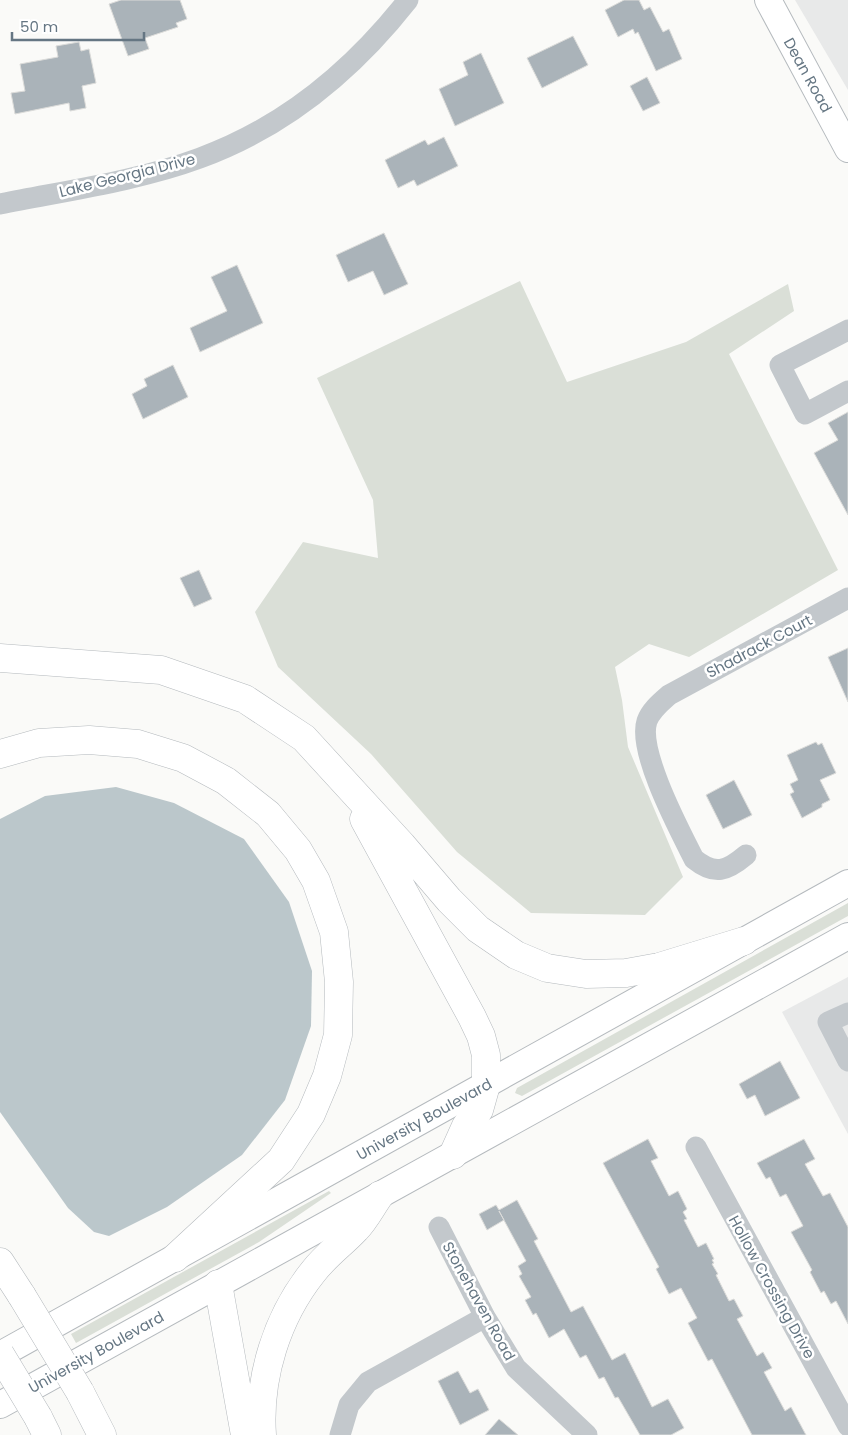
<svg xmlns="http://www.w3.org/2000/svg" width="848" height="1435" font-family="Poppins,sans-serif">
<rect width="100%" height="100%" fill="#fafaf8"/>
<path fill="#e8e9e9" d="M 795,0 L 848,0 L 848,90 Z
M 848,977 L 848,1134 L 782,1012 Z"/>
<path fill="#dadfd7" d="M 520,281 L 567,382 L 686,342 L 788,284 L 794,311 L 729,354 L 838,570 L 689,657 L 649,644 L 615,667 L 622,700 L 628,747 L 683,877 L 645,915 L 531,913 L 457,852 L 371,754 L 278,667 L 255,612 L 303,542 L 378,558 L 373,500 L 317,378 Z
M 848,903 L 848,916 L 522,1096 L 515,1093 L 517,1088 Z
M 329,1191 L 331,1193 L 259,1242 L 76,1343 L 71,1334 Z"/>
<path fill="#bbc7cb" d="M 116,787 L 174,803 L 244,839 L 289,902 L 312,971 L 311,1026 L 285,1100 L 242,1155 L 167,1207 L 109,1236 L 94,1232 L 68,1208 L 0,1112 L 0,819 L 45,796 Z"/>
<path fill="#aab3b9" stroke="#dcdcda" d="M 121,0 L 180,0 L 187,19 L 176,23 L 178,27 L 145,38 L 149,49 L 128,56 L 109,4 Z
M 624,0 L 639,0 L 644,10 L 650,7 L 663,32 L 669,29 L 682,59 L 656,71 L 638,32 L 635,34 L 633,29 L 618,37 L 605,10 Z
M 573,36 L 588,65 L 542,88 L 527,58 Z
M 79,42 L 81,51 L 89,49 L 96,83 L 82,86 L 86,108 L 70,111 L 69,103 L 15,114 L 11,93 L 25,91 L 20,64 L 58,57 L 56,46 Z
M 481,53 L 504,103 L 455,126 L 439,89 L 468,75 L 463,62 Z
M 647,77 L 660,103 L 643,111 L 630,86 Z
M 444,137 L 458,166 L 417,186 L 414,180 L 398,188 L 385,160 L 425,140 L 428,145 Z
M 384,233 L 408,284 L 384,295 L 373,271 L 348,282 L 336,255 Z
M 237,265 L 263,323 L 200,352 L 190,328 L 227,311 L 211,277 Z
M 173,365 L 188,397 L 143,419 L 132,394 L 147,386 L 144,379 Z
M 848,412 L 848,515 L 814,453 L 838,440 L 828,423 Z
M 199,570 L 212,599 L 194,607 L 180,578 Z
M 848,648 L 848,702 L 828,657 Z
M 816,742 L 818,745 L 822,743 L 836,773 L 820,780 L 830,800 L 822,804 L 822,807 L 802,818 L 790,794 L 794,792 L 790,784 L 798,780 L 787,755 Z
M 734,780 L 752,815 L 723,829 L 706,795 Z
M 780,1061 L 800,1098 L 765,1116 L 755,1095 L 747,1099 L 739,1084 Z
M 648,1139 L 658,1158 L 651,1161 L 669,1196 L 678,1191 L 687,1209 L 683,1212 L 687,1219 L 684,1220 L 698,1247 L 706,1243 L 714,1259 L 712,1260 L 714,1263 L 712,1264 L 718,1274 L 716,1275 L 729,1301 L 734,1299 L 743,1316 L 737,1319 L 757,1356 L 763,1352 L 772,1368 L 764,1372 L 785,1411 L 791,1407 L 806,1435 L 752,1435 L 712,1359 L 708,1361 L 688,1323 L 697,1318 L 681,1288 L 669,1294 L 656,1269 L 659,1267 L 603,1163 Z
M 804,1139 L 815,1159 L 805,1164 L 823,1196 L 830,1193 L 848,1227 L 848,1324 L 836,1301 L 831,1304 L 824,1291 L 821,1293 L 810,1272 L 812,1270 L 791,1232 L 803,1226 L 786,1194 L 780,1197 L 770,1177 L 766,1179 L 757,1163 Z
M 517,1200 L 538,1239 L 534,1241 L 571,1312 L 583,1306 L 612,1360 L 625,1353 L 652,1407 L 668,1399 L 684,1428 L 671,1435 L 640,1435 L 618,1397 L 615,1398 L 604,1377 L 599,1379 L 586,1355 L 580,1358 L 564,1329 L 549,1338 L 536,1313 L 533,1315 L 525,1300 L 531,1297 L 519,1276 L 522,1274 L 518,1266 L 526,1261 L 499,1211 L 504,1220 L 487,1230 L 479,1214 L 496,1205 L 499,1210 Z
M 458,1371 L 470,1393 L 478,1389 L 489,1410 L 460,1425 L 438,1381 Z
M 499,1419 L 518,1435 L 485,1435 Z"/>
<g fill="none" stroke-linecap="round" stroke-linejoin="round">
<defs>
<path id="major" d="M 768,0 L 848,149
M 0,1355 L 848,883
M 0,1405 L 848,936"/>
<path id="highway" d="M 0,658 L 161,670 L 245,699 L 304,738 L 402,845 L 449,900 L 478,929 L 516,955 L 547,968 L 586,974 L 626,973 L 659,967 L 744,941
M 0,754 L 39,743 L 89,740 L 138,744 L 183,758 L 226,781 L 268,814 L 298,850 L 316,881 L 334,932 L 339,982 L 338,1035 L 327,1076 L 311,1114 L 281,1160 L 175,1258
M 364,819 L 472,1017 L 481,1036 L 486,1055 L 486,1085 L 479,1110 L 466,1126 L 453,1155
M 0,1262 L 22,1296
M 218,1284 L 245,1435
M 80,1392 L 102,1435
M 38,1417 L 47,1435
M 262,1435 C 258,1377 277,1317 313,1272 C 326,1255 342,1244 356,1229 C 365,1220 372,1206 380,1195"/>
</defs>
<use href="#major" stroke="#b5babe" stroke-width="28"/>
<use href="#highway" stroke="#b4b9bd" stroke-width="29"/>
<path stroke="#c3c8cc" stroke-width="21" d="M 0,204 C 64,191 138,181 200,158 C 285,127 353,70 408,0
M 848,330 L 780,365 L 805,414 L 848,391
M 746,855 C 727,871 715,876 694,859 C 680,831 637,751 647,721 C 651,710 661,702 669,695 L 848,598
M 848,1013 L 828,1022 L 848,1061
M 696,1147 L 848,1426
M 439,1227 L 485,1317 L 516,1368 L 587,1435
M 340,1435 L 349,1405 L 368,1382 L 485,1317"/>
<use href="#major" stroke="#fff" stroke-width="26"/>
<use href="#highway" stroke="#fff" stroke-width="28"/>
<defs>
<path id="highway-bridge" d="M 22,1296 L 80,1392
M 0,1354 L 38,1417"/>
</defs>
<use href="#highway-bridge" stroke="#b4b9bd" stroke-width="29" stroke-linecap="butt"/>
<use href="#highway-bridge" stroke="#fff" stroke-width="28"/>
</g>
<g text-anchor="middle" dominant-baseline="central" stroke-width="5" stroke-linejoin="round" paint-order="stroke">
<g font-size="15" fill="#657683" stroke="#fff">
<text transform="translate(808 75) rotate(61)">Dean Road</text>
<text transform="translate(127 175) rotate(-14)">Lake Georgia Drive</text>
<text transform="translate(759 646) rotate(-28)">Shadrack Court</text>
<text transform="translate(424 1119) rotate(-29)">University Boulevard</text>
<text transform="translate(772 1287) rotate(61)">Hollow Crossing Drive</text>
<text transform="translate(479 1301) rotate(61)">Stonehaven Road</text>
<text transform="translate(96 1352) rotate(-29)">University Boulevard</text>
</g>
</g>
<path d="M12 32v8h132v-8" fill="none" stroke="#657683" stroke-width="2.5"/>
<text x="20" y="32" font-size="15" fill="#657683" stroke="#ffffff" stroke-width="4" paint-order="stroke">50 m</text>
</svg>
